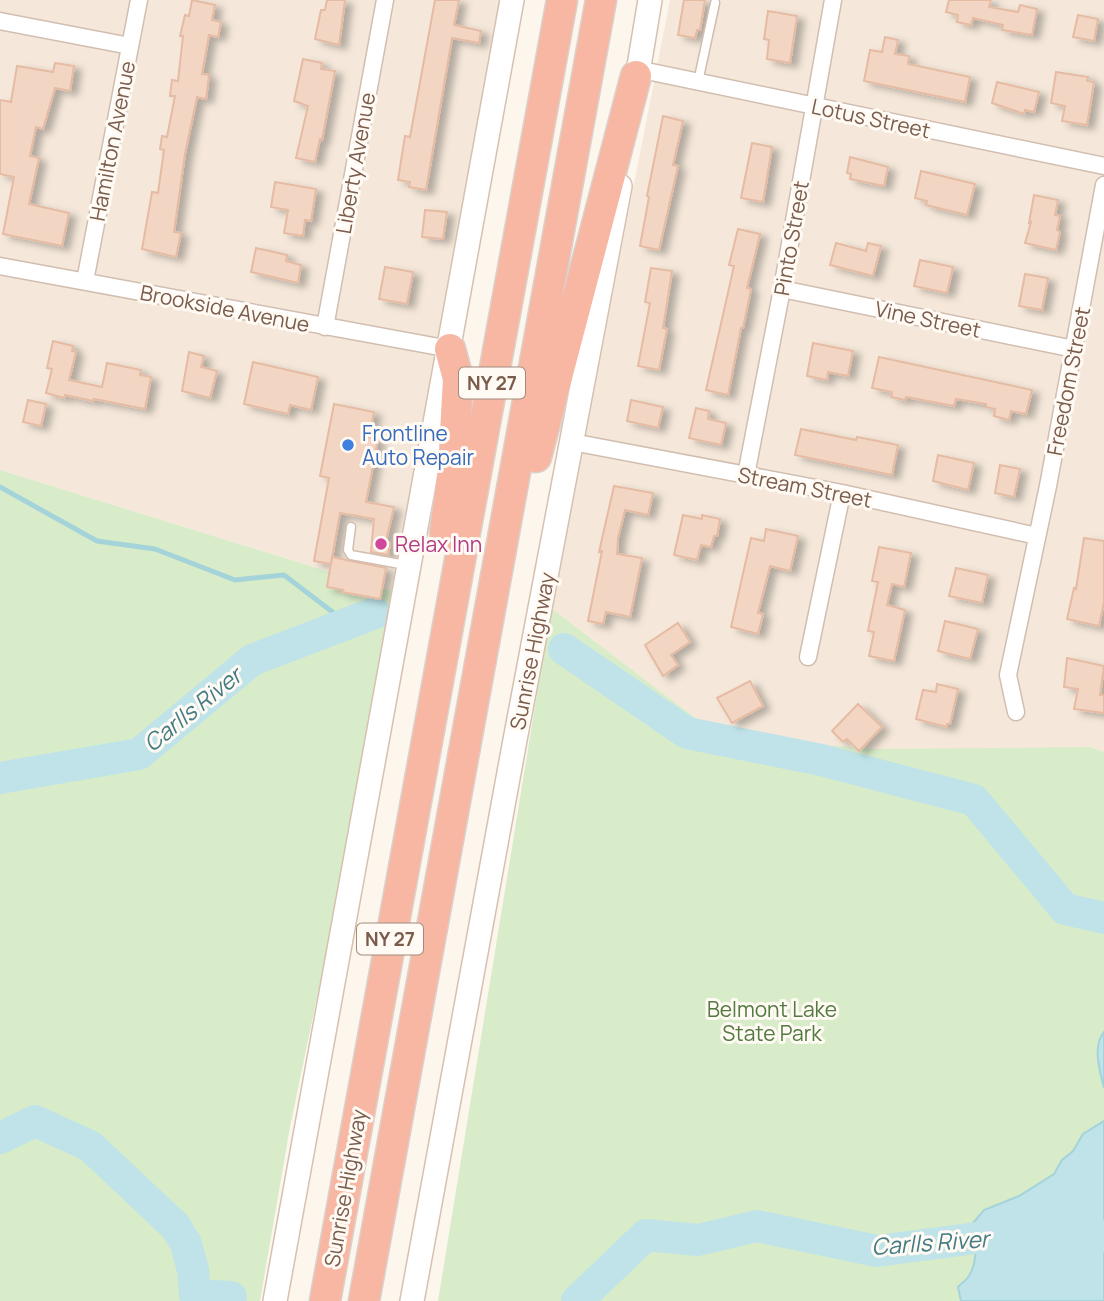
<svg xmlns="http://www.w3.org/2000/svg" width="1104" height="1301" font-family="Manrope,sans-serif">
<defs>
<filter id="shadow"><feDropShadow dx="7" dy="4" stdDeviation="3.5" flood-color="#0004"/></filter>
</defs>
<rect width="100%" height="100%" fill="#fdf6ec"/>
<path fill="#f5e8da" d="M 0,0 L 512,0 L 401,594 L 0,470 Z
M 670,0 L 1104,0 L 1104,775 L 1041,784 L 702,723 L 551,608 Z"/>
<path fill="#d8ecc9" d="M 0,470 L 401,594 L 290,1127 L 260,1301 L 0,1301 Z
M 551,608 L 702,723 L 822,745 L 876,749 L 1090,747 L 1104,752 L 1104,1301 L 438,1301 Z"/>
<path fill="#bfe3e8" stroke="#a5d3da" stroke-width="2" d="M 1104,1032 L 1104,1088 C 1100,1072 1092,1046 1104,1032 Z
M 1104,1121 L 1104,1301 L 961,1301 L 958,1287 C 962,1283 968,1279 970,1274 C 978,1260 976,1237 973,1223 L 984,1210 L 1019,1196 L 1054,1174 L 1062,1160 L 1073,1151 L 1083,1134 Z"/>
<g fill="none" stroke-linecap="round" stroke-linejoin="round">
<path stroke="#a5d3da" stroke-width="5" d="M 0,487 L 97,541 L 155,549 L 235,580 L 284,575 L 347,623"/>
<path stroke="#bfe3e8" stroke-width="32" d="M 564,649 L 687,733 L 821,760 L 974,800 L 1065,909 L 1104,918
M 0,778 L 139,754 L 252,660 L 375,613
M 0,1138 L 35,1121 L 90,1146 L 176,1227 L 186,1244 L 193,1270 L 195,1295 L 231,1297
M 577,1301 L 646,1235 L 698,1240 L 757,1226 L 877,1251 L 976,1238 L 1104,1236"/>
</g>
<path fill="#f3d5c3" stroke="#e6bba3" stroke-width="2" filter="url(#shadow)" d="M 192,0 L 215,5 L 212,20 L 221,22 L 218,37 L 209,35 L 202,74 L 209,75 L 206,99 L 197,97 L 185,154 L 174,232 L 181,233 L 176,257 L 142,249 L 152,192 L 158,193 L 164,150 L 160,149 L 162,136 L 167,137 L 175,96 L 170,96 L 172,80 L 178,81 L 183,36 L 180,36 L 185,15 L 189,16 Z
M 327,0 L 345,0 L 339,45 L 315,39 L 321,10 L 325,10 Z
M 435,0 L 459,0 L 454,25 L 481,31 L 479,43 L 452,38 L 426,190 L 409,187 L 410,182 L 398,180 L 405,136 L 410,137 Z
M 684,0 L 705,0 L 700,30 L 697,30 L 695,38 L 678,35 Z
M 949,0 L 991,0 L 989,7 L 1018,12 L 1020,5 L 1037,9 L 1032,35 L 1002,30 L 1003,25 L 973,18 L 971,25 L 957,22 L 958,15 L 946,12 Z
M 768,11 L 797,16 L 790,63 L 767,59 L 769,40 L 764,39 Z
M 1078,15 L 1098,19 L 1094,41 L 1073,37 Z
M 885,37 L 898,40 L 895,54 L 909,56 L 908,64 L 970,77 L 965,102 L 864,81 L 870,50 L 882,52 Z
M 303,59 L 322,63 L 321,69 L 335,71 L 322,140 L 320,139 L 315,162 L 296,158 L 308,106 L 294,101 Z
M 55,63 L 74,66 L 70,91 L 55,88 L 43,129 L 36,127 L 30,156 L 39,158 L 29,204 L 69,213 L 62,246 L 3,234 L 14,177 L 0,174 L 0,100 L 11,102 L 17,66 L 53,72 Z
M 1056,72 L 1088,77 L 1087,81 L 1094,82 L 1087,125 L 1062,121 L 1065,106 L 1051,103 Z
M 997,82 L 1039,92 L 1034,112 L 1025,110 L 1024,114 L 992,103 Z
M 663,116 L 683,121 L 673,165 L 678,166 L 659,250 L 640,246 L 649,197 L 647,196 Z
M 752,143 L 772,147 L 763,202 L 741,198 Z
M 850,157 L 888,167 L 884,186 L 850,179 L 851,174 L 847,173 Z
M 921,171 L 975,184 L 967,215 L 926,205 L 927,201 L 915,198 Z
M 275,182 L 316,189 L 311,221 L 305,220 L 303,236 L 284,233 L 288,210 L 271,207 Z
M 1034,195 L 1058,200 L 1055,215 L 1060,216 L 1057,230 L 1060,232 L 1056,250 L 1025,243 L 1031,222 L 1029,223 Z
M 425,210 L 447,212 L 443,239 L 422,237 Z
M 738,229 L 760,234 L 747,288 L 751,289 L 743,328 L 741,328 L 728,395 L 706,390 L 734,266 L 729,265 Z
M 836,243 L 866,251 L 868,243 L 881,246 L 873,276 L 830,265 Z
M 256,248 L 287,255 L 286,261 L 301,265 L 298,283 L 251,272 Z
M 920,260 L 953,267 L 947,293 L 914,286 Z
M 385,267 L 413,272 L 407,304 L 379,299 Z
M 651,268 L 672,271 L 663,328 L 667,329 L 659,370 L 638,366 L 650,303 L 645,302 Z
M 1025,274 L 1048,278 L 1042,310 L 1019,306 Z
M 53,341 L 73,346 L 72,351 L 76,352 L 69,380 L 102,387 L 107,363 L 141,370 L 140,375 L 151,377 L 145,409 L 94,399 L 93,401 L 65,395 L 64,398 L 46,393 L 52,369 L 47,368 Z
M 813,343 L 853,351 L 848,376 L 828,372 L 827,380 L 807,376 Z
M 189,352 L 204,356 L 201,367 L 217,371 L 210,398 L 182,391 Z
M 879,357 L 1032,390 L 1026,414 L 1011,411 L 1009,420 L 994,416 L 995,409 L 986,407 L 986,404 L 956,399 L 954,406 L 906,397 L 905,400 L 891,397 L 892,392 L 872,388 Z
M 253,362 L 318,377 L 311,410 L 290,405 L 288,414 L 244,404 Z
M 28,400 L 46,404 L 41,426 L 23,422 Z
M 631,400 L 663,407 L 658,428 L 627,421 Z
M 334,404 L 374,412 L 369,437 L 378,439 L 366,502 L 394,507 L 386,541 L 390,543 L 388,555 L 371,552 L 374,519 L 340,513 L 331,564 L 314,561 L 329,478 L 320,476 Z
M 696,408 L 709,411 L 708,419 L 726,423 L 721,445 L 689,438 Z
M 801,429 L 856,440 L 857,437 L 898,445 L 892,475 L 795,455 Z
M 938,455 L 974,463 L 968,490 L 933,481 Z
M 1000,465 L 1020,469 L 1014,497 L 995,493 Z
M 614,486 L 653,493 L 648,515 L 625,510 L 618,538 L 617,554 L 642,558 L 630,617 L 606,612 L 603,624 L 588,621 L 602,551 L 599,552 Z
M 683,515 L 702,519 L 702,515 L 720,519 L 717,536 L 714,536 L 711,547 L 701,545 L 697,560 L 674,555 Z
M 766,529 L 798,536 L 790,571 L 770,566 L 758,613 L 763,614 L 758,634 L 731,627 L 751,538 L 764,541 Z
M 1084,538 L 1104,541 L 1104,602 L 1099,626 L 1067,619 L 1074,588 L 1076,589 Z
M 879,547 L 911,553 L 904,587 L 892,584 L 887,605 L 905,610 L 894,661 L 869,656 L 874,632 L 868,631 L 878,582 L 872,581 Z
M 332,557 L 386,568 L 380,599 L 342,592 L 343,590 L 327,587 Z
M 956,568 L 988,575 L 982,603 L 949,596 Z
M 945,621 L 978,629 L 970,659 L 938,651 Z
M 678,623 L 690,642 L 671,655 L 678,665 L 663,676 L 645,645 Z
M 1067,658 L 1104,666 L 1100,695 L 1104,695 L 1104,713 L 1074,709 L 1078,689 L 1064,687 Z
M 750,681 L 763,706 L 732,723 L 717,698 Z
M 937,684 L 958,689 L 950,724 L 947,724 L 947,727 L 916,719 L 923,690 L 936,692 Z
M 858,704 L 882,727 L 859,751 L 847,739 L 843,742 L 832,731 Z"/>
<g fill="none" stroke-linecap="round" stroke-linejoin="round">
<defs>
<path id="service" d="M 698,82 L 715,3
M 351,527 L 348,550 L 351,555 L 406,565"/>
<path id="minor" d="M 0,21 L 130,46
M 637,69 L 1104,166
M 0,266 L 450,349
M 85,281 L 139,0
M 782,289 L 1074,349
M 325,327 L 385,0
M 572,442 L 842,493 L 1037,536
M 746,475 L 782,289 L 833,0
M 808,657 L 842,493
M 1016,712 L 1008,675 L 1048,486 L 1104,185"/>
<path id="secondary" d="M 635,90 L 650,0
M 275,1301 L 512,0
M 412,1301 L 515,740 L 620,186"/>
<path id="motorway" d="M 536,457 L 636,76
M 445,533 L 453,469 L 458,379 L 450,349
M 325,1301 L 562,0
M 364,1301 L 601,0"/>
</defs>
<use href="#service" stroke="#d1beb0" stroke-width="11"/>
<use href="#minor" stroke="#d1beb0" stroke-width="19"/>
<use href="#secondary" stroke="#d6c0b0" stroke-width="26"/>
<use href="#motorway" stroke="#dad1cd" stroke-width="33"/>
<use href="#service" stroke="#fff" stroke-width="8"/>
<use href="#minor" stroke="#fff" stroke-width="16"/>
<use href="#secondary" stroke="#fff" stroke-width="23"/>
<use href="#motorway" stroke="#f7b7a3" stroke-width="30"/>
</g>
<circle fill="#3f7fe0" stroke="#fffaf3" stroke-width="2.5" cx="348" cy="445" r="7"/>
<circle fill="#d1479c" stroke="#fffaf3" stroke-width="2.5" cx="381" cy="544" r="7"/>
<g text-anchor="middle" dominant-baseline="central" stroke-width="6" stroke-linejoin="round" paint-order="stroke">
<g fill="#fffaf3" stroke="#a28b7f" stroke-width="2">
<rect x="459" y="367.5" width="66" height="31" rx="5"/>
<rect x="357" y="923.5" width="66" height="31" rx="5"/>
</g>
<g font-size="19" font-weight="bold" fill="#7a5c4d">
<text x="492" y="383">NY 27</text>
<text x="390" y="939">NY 27</text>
</g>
<g font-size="21" fill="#7a5c4d" stroke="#fffaf3">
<text transform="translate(871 118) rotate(12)">Lotus Street</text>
<text transform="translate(112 141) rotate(-79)">Hamilton Avenue</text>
<text transform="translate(355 163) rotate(-80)">Liberty Avenue</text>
<text transform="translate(791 238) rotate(-80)">Pinto Street</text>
<text transform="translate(225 308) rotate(11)">Brookside Avenue</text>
<text transform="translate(928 319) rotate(12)">Vine Street</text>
<text transform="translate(1068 381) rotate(-79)">Freedom Street</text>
<text transform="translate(805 487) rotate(11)">Stream Street</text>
<text transform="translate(532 651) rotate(-79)">Sunrise Highway</text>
<text transform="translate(345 1188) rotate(-80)">Sunrise Highway</text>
</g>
<g font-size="21" fill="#366cbe" stroke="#fffaf3" text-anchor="start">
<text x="362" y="433">Frontline<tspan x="362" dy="24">Auto Repair</tspan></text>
</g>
<g font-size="21" fill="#b23c85" stroke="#fffaf3" text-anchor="start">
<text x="395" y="544">Relax Inn</text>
</g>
<g font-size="21" fill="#537a41" stroke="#fffaf3">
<text x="772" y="1009">Belmont Lake<tspan x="772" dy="24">State Park</tspan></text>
</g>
<g font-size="23" font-style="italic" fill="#437c86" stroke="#fffaf3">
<text transform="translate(192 709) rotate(-39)">Carlls River</text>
<text transform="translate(930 1242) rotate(-4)">Carlls River</text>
</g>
</g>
</svg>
